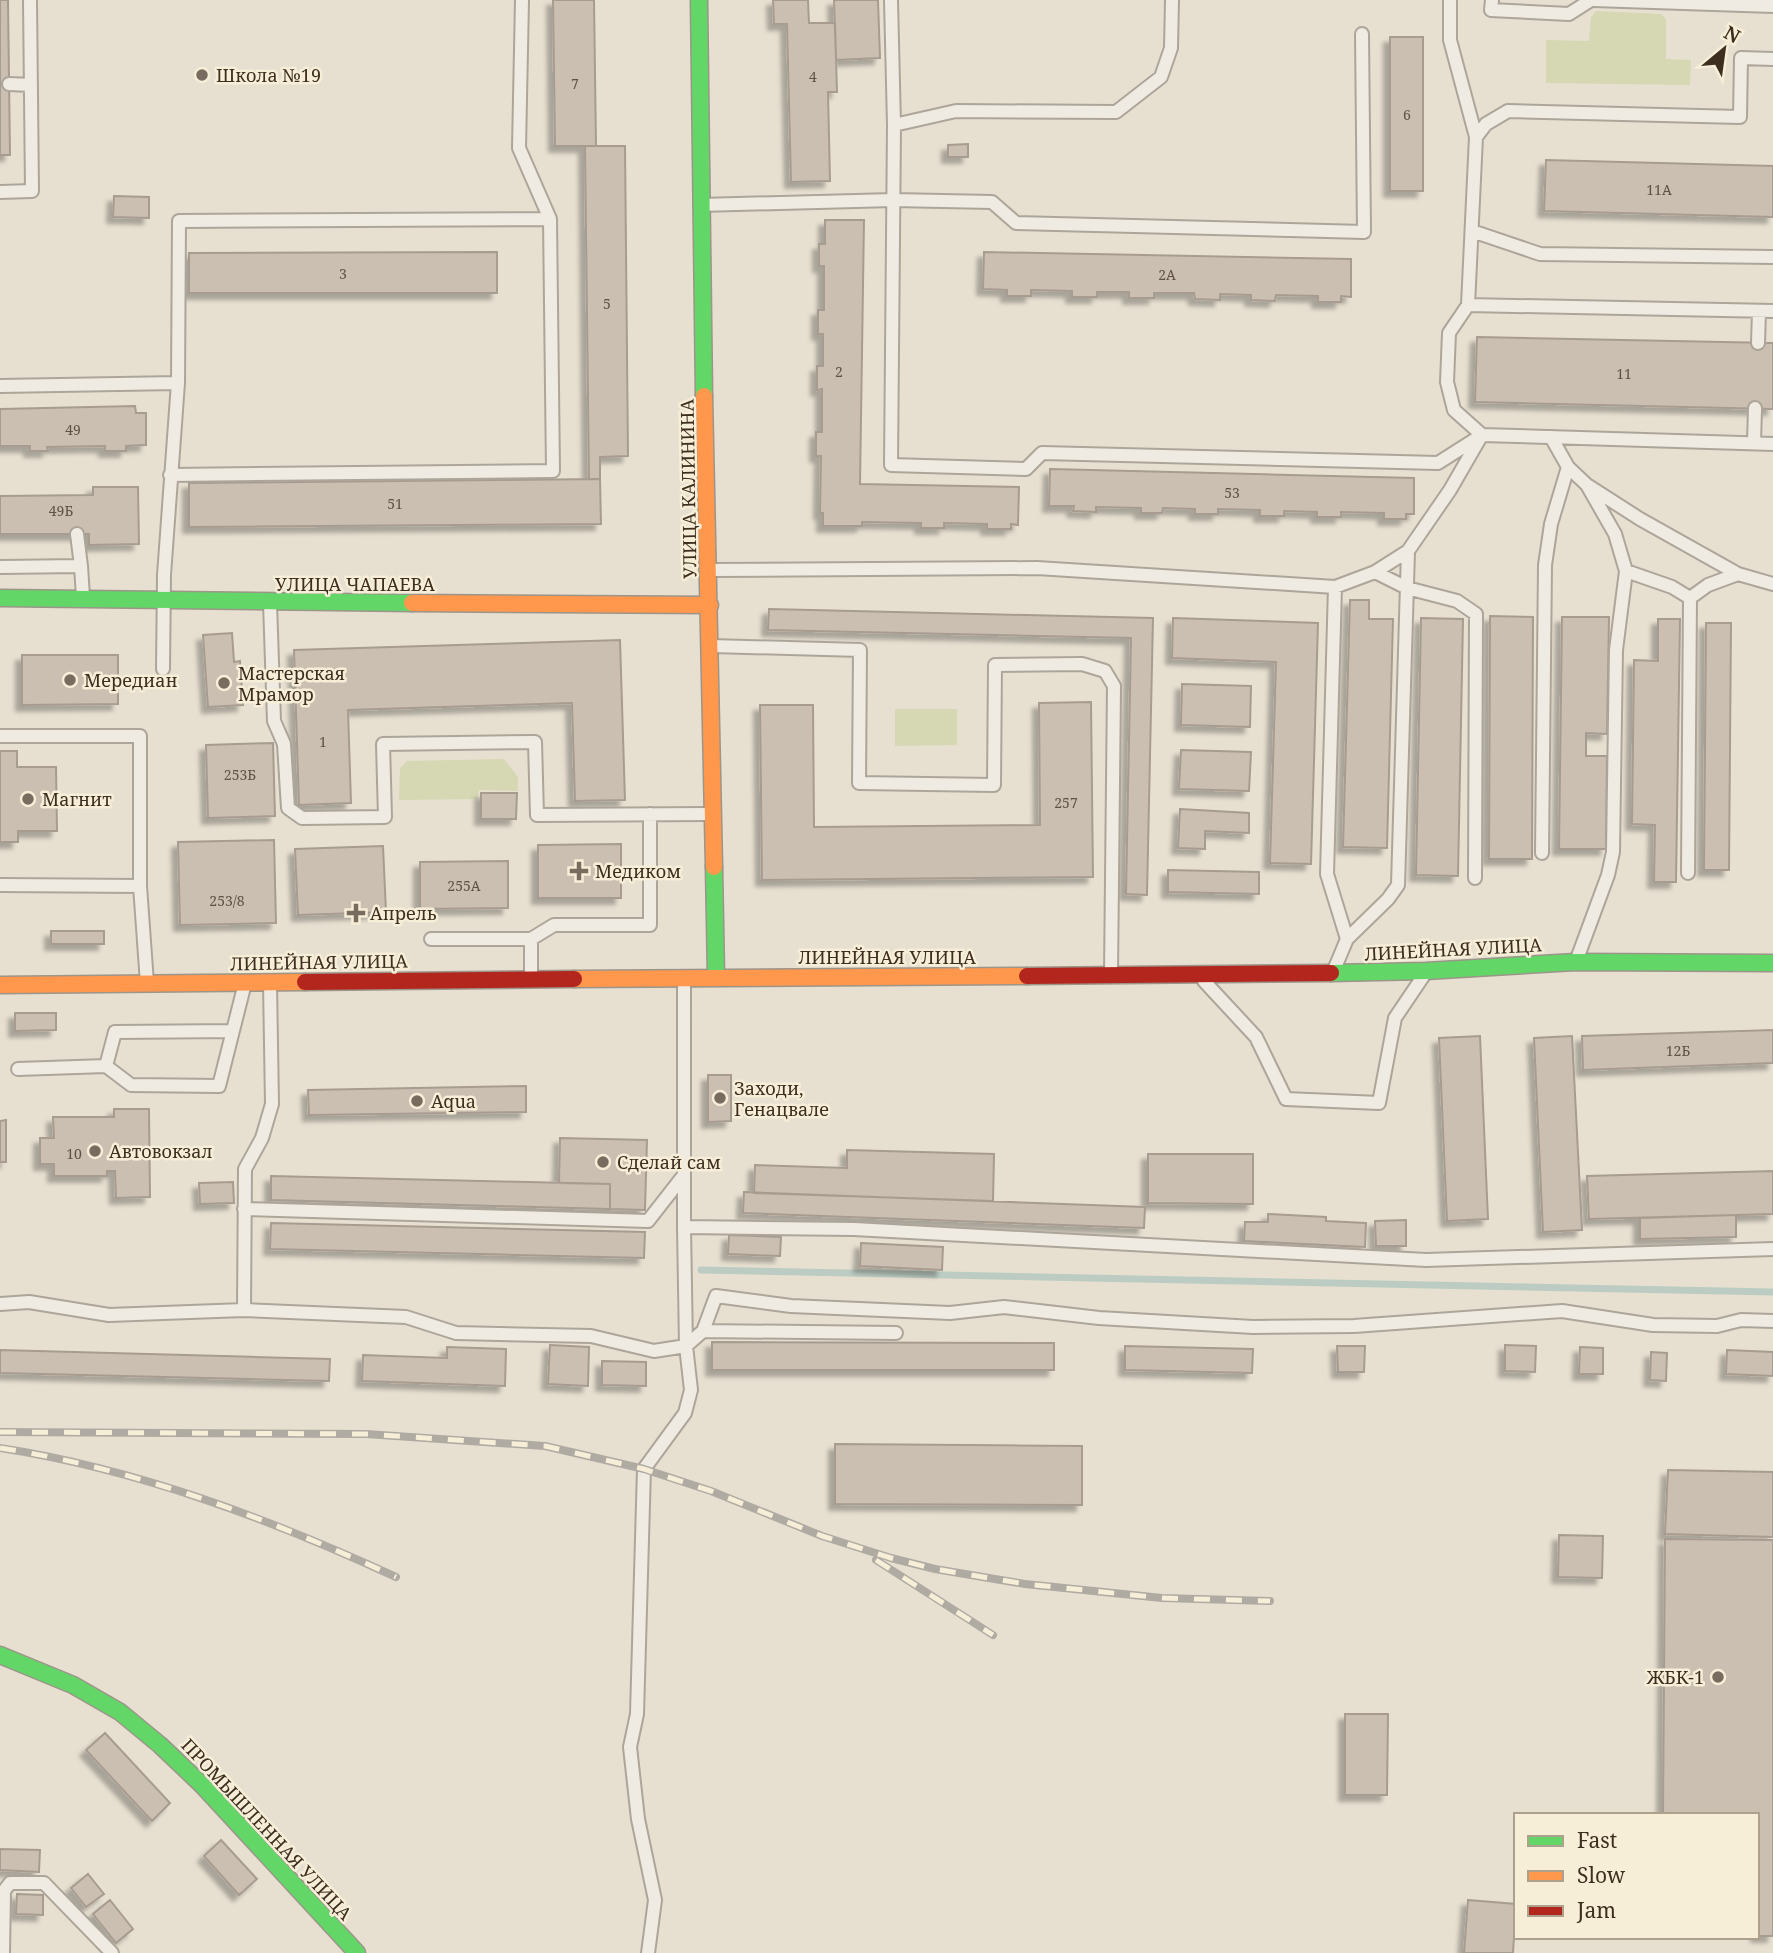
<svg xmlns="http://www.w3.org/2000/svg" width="1773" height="1953" font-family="'Noto Serif',serif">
<defs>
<filter id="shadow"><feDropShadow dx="-6" dy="6" stdDeviation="2" flood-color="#0004"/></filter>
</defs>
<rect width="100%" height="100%" fill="#e7e0d1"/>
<path fill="#d6d7b3" d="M 1596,11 L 1661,14 L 1666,19 L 1666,59 L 1691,60 L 1690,85 L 1546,83 L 1546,40 L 1589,41 L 1591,17 Z
M 895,709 L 957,709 L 957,745 L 895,746 Z
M 504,759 L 518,777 L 518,791 L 479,790 L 478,799 L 399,800 L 400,768 L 407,761 Z"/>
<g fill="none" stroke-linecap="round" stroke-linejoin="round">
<path stroke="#bcccc2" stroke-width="7" d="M 701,1270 L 1773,1292"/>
</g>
<path fill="#cbbfb2" stroke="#a89c90" stroke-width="2" filter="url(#shadow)" d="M 0,0 L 8,0 L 10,155 L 0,155 Z
M 553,0 L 594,0 L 596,146 L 555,146 Z
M 773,0 L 808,0 L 809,23 L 835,23 L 837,92 L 828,92 L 830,181 L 791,182 L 787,24 L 774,24 Z
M 834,0 L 878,0 L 880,58 L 836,60 Z
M 1390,37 L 1423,37 L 1423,191 L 1390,191 Z
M 968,144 L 968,157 L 948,157 L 948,145 Z
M 585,146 L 625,146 L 628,456 L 600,457 L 600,479 L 589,479 Z
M 1546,160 L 1773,166 L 1773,217 L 1544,211 Z
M 114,196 L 149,197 L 149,218 L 113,217 Z
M 825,220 L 864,220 L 860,484 L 1019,487 L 1018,525 L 1011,524 L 1011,529 L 987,529 L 987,524 L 944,523 L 944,528 L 921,528 L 921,523 L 862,522 L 862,526 L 823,526 L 823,513 L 820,513 L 821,456 L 816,456 L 816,432 L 822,432 L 822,389 L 817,390 L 817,366 L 823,366 L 823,334 L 818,334 L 818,310 L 824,310 L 824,266 L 819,266 L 819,244 L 825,244 Z
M 497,252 L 497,293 L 189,293 L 189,253 Z
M 984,252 L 1351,259 L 1351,297 L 1341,296 L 1341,302 L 1318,302 L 1318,296 L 1276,295 L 1275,301 L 1251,300 L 1251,295 L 1220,294 L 1220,300 L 1195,299 L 1194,293 L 1154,293 L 1154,298 L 1129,298 L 1129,292 L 1097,292 L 1097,297 L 1072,297 L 1072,291 L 1031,290 L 1031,296 L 1007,296 L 1007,290 L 983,289 Z
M 1477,337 L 1773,343 L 1773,409 L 1475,402 Z
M 135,406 L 136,413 L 146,413 L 146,445 L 126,446 L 126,451 L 105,451 L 105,446 L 47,447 L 48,451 L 30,451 L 30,446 L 0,446 L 0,409 Z
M 1050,469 L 1414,478 L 1414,514 L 1406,514 L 1406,519 L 1384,519 L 1384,513 L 1341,512 L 1341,517 L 1317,517 L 1317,512 L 1284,511 L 1284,516 L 1260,516 L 1260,510 L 1218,509 L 1218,514 L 1195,514 L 1195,509 L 1163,508 L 1162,513 L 1141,513 L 1141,508 L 1096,507 L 1096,512 L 1073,511 L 1074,506 L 1049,506 Z
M 600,479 L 601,524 L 189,527 L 189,483 Z
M 93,487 L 138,487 L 139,544 L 89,545 L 89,534 L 0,534 L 0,496 L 93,495 Z
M 1350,600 L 1369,600 L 1369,619 L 1393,619 L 1387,848 L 1343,847 Z
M 769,609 L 1153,618 L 1147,895 L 1126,894 L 1131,638 L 768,630 Z
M 1490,616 L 1533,617 L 1532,859 L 1489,859 Z
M 1562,617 L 1609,617 L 1607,734 L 1586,733 L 1586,756 L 1607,756 L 1606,849 L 1559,849 Z
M 1173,618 L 1318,623 L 1311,864 L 1270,863 L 1276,662 L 1172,658 Z
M 1421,618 L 1463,619 L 1458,876 L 1416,875 Z
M 1658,619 L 1680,619 L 1676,882 L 1654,882 L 1655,825 L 1632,824 L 1634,660 L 1658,661 Z
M 1706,623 L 1731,623 L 1729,870 L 1704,870 Z
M 232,633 L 234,662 L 240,661 L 243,705 L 208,707 L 203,635 Z
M 620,640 L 625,800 L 575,801 L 572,703 L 348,710 L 351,803 L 299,805 L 294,650 Z
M 22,655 L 118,655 L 118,704 L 22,705 Z
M 1182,684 L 1251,686 L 1250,727 L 1181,725 Z
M 1091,702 L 1093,877 L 762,880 L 760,705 L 813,705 L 814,827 L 1040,825 L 1039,703 Z
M 273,743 L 275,816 L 208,818 L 206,745 Z
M 1181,750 L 1251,752 L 1249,791 L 1179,789 Z
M 0,751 L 17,751 L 17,767 L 56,767 L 57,831 L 18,831 L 18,842 L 0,842 Z
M 481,793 L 517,793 L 516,819 L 481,819 Z
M 1180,809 L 1249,813 L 1249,833 L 1205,831 L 1205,849 L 1178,848 Z
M 274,840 L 276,923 L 180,925 L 178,842 Z
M 621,844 L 621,898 L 538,898 L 538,845 Z
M 383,846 L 386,912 L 298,915 L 295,849 Z
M 508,861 L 508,908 L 420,909 L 420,862 Z
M 1168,870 L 1259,872 L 1259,894 L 1168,892 Z
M 51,931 L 104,931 L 104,944 L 51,944 Z
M 15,1013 L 56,1013 L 56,1030 L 15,1031 Z
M 1773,1030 L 1773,1063 L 1583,1070 L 1582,1036 Z
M 1480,1036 L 1488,1219 L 1447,1221 L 1439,1038 Z
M 1572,1036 L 1582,1230 L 1543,1232 L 1534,1038 Z
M 708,1075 L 731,1075 L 731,1121 L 708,1122 Z
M 526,1086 L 526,1112 L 309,1115 L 308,1090 Z
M 114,1109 L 149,1109 L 150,1197 L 116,1198 L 115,1171 L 107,1171 L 107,1176 L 54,1176 L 54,1164 L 40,1164 L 40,1138 L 54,1138 L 53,1117 L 114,1117 Z
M 6,1120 L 6,1162 L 0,1162 L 0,1121 Z
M 560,1138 L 647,1140 L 645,1210 L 610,1209 L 610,1184 L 559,1183 Z
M 847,1150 L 994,1154 L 993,1201 L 754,1193 L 755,1165 L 847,1168 Z
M 1148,1154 L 1253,1154 L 1253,1204 L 1148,1203 Z
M 1773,1171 L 1773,1214 L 1589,1219 L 1587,1176 Z
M 271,1176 L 610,1184 L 610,1209 L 271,1200 Z
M 233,1182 L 234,1203 L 200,1204 L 199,1183 Z
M 744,1192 L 1145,1207 L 1144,1228 L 743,1213 Z
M 1268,1214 L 1326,1217 L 1326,1221 L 1366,1223 L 1365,1247 L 1244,1241 L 1245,1222 L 1268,1222 Z
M 1736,1215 L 1736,1237 L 1640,1239 L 1640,1218 Z
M 1406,1220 L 1406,1246 L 1376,1246 L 1375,1221 Z
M 271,1223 L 645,1232 L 644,1258 L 270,1249 Z
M 729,1235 L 781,1237 L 780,1256 L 728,1254 Z
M 861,1243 L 943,1247 L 942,1270 L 860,1266 Z
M 712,1342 L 1054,1343 L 1054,1370 L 712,1370 Z
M 550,1345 L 589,1347 L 588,1386 L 548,1384 Z
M 1505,1345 L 1536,1346 L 1535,1372 L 1505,1371 Z
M 1125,1346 L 1253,1349 L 1252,1373 L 1125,1370 Z
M 1337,1346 L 1365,1346 L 1364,1372 L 1338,1372 Z
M 447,1347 L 506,1349 L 505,1386 L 362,1381 L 363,1355 L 447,1358 Z
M 1580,1347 L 1603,1348 L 1603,1374 L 1579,1374 Z
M 0,1350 L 330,1359 L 329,1381 L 0,1373 Z
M 1727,1350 L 1773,1352 L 1773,1376 L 1726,1374 Z
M 1651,1352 L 1667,1353 L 1666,1381 L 1650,1380 Z
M 602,1361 L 646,1362 L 646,1386 L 602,1385 Z
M 835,1444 L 1082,1446 L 1082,1505 L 835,1504 Z
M 1668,1470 L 1773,1472 L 1773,1537 L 1665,1534 Z
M 1559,1535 L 1603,1536 L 1602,1578 L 1558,1577 Z
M 1665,1539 L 1773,1540 L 1773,1936 L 1757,1936 L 1757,1815 L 1663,1815 Z
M 1345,1714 L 1388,1714 L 1387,1795 L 1345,1795 Z
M 105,1733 L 170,1803 L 152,1821 L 86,1750 Z
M 221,1840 L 257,1879 L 239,1895 L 204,1856 Z
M 0,1849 L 40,1850 L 39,1872 L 0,1870 Z
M 88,1874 L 104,1894 L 86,1907 L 71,1888 Z
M 17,1894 L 43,1895 L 43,1915 L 16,1914 Z
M 110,1900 L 133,1929 L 116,1943 L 93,1914 Z
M 1468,1900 L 1516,1904 L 1513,1953 L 1464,1953 Z"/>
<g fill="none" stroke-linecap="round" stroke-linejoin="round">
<defs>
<path id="lane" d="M 891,0 L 894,125 L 891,465 L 1026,469 L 1042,453 L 1438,463 L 1482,435 L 1773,444
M 1450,0 L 1450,40 L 1476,137
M 1492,0 L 1491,10 L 1569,14 L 1591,0
M 1594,0 L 1773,6
M 9,84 L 31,85
M 894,125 L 956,111 L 1116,112 L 1161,77 L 1171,48 L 1172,0
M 0,192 L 32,191 L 30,0
M 700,205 L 893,200 L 992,202 L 1016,223 L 1364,232 L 1362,34
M 1472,231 L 1540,254 L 1773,257
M 1468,305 L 1773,311
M 1758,343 L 1759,311
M 0,386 L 178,383
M 1482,435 L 1454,410 L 1447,382 L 1449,333 L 1468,305 L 1476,137 L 1486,124 L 1508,111 L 1740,117 L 1741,58 L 1773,59
M 1551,437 L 1568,467 L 1587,485 L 1640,519 L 1738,574 L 1773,584
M 1754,443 L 1755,408
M 170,475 L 553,471 L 550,219 L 519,148 L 522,0
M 77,534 L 81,566
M 0,567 L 81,566 L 83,597
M 709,570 L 1037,568 L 1335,587 L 1375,572 L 1408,551 L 1450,490 L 1480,438
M 1626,571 L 1672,587 L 1690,598 L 1688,873
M 1375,572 L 1407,588 L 1457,601 L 1476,614 L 1475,878
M 1690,598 L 1708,585 L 1738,574
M 270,603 L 274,721 L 284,744 L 288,808 L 302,818 L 385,817 L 383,744 L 535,742 L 537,815 L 710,814
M 711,646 L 860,650 L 859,783 L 994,785 L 995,665 L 1082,664 L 1105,671 L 1114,686 L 1111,975
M 163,669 L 164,575 L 178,383 L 179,221 L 550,219
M 0,736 L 140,736 L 140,886 L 147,983
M 1542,853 L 1545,565 L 1551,524 L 1568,467
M 0,885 L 140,886
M 431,939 L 531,939 L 554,925 L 650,925 L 650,814
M 1347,939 L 1388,899 L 1398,885 L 1408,551
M 1577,959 L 1608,875 L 1613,852 L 1616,650 L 1626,571 L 1615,534 L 1587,485
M 1334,970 L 1347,939 L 1327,874 L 1335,587
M 531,977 L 531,939
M 1204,981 L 1256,1037 L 1286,1099 L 1379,1103 L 1395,1018 L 1424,975
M 106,1066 L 115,1032 L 233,1031
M 18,1069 L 106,1066 L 131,1085 L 219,1086 L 245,983
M 244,1209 L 648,1221 L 684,1175
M 684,1227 L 854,1229 L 1426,1260 L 1773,1249
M 0,1304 L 29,1302 L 109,1315 L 244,1310 L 406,1317 L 456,1333 L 591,1336 L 654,1351 L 686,1346 L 703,1331 L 716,1296 L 791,1306 L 950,1313 L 1004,1307 L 1099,1318 L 1253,1327 L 1354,1326 L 1562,1311 L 1653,1325 L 1717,1326 L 1741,1320 L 1773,1321
M 244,1310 L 245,1169 L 262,1138 L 272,1104 L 270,983
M 703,1331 L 896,1333
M 3,1953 L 4,1891 L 10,1883 L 44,1883 L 112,1953
M 648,1953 L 655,1900 L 638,1819 L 630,1747 L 637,1714 L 644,1469 L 685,1413 L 691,1390 L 686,1346 L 684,1227 L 684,977"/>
<path id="fast" d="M 699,0 L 704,396
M 0,598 L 412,603
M 714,867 L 716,977
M 1331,973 L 1426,971 L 1575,962 L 1773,963
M 0,1655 L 73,1685 L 120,1712 L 160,1745 L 202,1785 L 357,1953"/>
<path id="slow" d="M 704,396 L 714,867
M 412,603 L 710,605
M 574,979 L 1027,976
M 0,985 L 305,982"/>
<path id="jam" d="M 1027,976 L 1331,973
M 305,982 L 574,979"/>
</defs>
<use href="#lane" stroke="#ada599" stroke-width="16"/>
<use href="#fast" stroke="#9c958a" stroke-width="19"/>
<use href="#slow" stroke="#9c958a" stroke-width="19"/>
<use href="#jam" stroke="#9c958a" stroke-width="19"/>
<use href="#lane" stroke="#efebe3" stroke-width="12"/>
<use href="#fast" stroke="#63d668" stroke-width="16"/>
<use href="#slow" stroke="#ff974d" stroke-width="16"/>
<use href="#jam" stroke="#b3261e" stroke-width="16"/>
<defs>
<path id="rail" d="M 0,1432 L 366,1434 L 545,1446 L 644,1469 L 711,1491 L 822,1536 L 891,1558 L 935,1569 L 1025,1584 L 1162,1598 L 1270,1601
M 0,1448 C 137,1469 270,1519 396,1577
M 876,1560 L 993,1635"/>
</defs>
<use href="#rail" stroke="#afaaa2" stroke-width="8"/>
<use href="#rail" stroke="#f7eed8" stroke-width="5" stroke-dasharray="16" stroke-linecap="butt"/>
</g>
<g fill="#786c5e" stroke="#f7eed8" stroke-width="2.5">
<circle cx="202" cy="75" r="7"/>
<circle cx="70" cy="680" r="7"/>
<circle cx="224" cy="683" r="7"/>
<circle cx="28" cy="799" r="7"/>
<path d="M575.5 860.5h7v7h7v7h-7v7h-7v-7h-7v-7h7z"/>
<path d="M352.5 902.5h7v7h7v7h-7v7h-7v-7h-7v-7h7z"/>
<circle cx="720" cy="1098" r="7"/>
<circle cx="417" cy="1101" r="7"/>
<circle cx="95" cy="1151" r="7"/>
<circle cx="603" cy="1162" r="7"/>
<circle cx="1718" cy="1677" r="7"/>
</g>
<g text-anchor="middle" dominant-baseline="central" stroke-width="5" stroke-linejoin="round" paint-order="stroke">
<g font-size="14" fill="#605244">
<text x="813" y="76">4</text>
<text x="575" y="83">7</text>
<text x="1407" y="114">6</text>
<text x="1659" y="189">11А</text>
<text x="343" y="273">3</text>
<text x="1167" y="274">2А</text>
<text x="607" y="303">5</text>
<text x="839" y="371">2</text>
<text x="1624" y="373">11</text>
<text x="73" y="429">49</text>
<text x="1232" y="492">53</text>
<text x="395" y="503">51</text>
<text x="61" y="510">49Б</text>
<text x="323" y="741">1</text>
<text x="240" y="774">253Б</text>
<text x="1066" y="802">257</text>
<text x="464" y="885">255А</text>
<text x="227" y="900">253/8</text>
<text x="1678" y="1050">12Б</text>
<text x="74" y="1153">10</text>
</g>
<g font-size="18" fill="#3d2e20" stroke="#f7eed8" text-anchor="start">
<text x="216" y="75">Школа №19</text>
<text x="238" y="673">Мастерская<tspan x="238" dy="21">Мрамор</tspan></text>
<text x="84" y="680">Мередиан</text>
<text x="42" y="799">Магнит</text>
<text x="595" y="871">Медиком</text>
<text x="370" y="913">Апрель</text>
<text x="734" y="1088">Заходи,<tspan x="734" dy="21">Генацвале</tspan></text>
<text x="431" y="1101">Aqua</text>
<text x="109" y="1151">Автовокзал</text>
<text x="617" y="1162">Сделай сам</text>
<text x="1704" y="1677" text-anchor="end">ЖБК-1</text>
</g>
<g font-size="18" fill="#3d2e20" stroke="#f7eed8">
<text transform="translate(688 489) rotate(-91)">УЛИЦА КАЛИНИНА</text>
<text x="355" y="584">УЛИЦА ЧАПАЕВА</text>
<text transform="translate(1453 949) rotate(-3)">ЛИНЕЙНАЯ УЛИЦА</text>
<text x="887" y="957">ЛИНЕЙНАЯ УЛИЦА</text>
<text transform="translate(319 962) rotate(-1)">ЛИНЕЙНАЯ УЛИЦА</text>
<text transform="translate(267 1829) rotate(47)">ПРОМЫШЛЕННАЯ УЛИЦА</text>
</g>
</g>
<rect x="1514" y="1813" width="245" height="126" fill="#f7eed8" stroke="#ada18e" stroke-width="2"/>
<rect x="1528" y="1836" width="35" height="10" fill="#63d668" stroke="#ada18e" stroke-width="2"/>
<text x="1577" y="1848" font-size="21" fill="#3d2e20">Fast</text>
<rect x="1528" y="1871" width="35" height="10" fill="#ff974d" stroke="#ada18e" stroke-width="2"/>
<text x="1577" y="1883" font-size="21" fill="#3d2e20">Slow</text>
<rect x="1528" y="1906" width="35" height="10" fill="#b3261e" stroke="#ada18e" stroke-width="2"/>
<text x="1577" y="1918" font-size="21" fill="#3d2e20">Jam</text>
<g transform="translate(1724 49) rotate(29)" stroke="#f7eed8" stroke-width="5" paint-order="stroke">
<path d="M0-5L12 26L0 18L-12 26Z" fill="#3d2e20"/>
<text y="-10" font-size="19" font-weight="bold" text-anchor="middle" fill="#3d2e20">N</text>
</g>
</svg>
